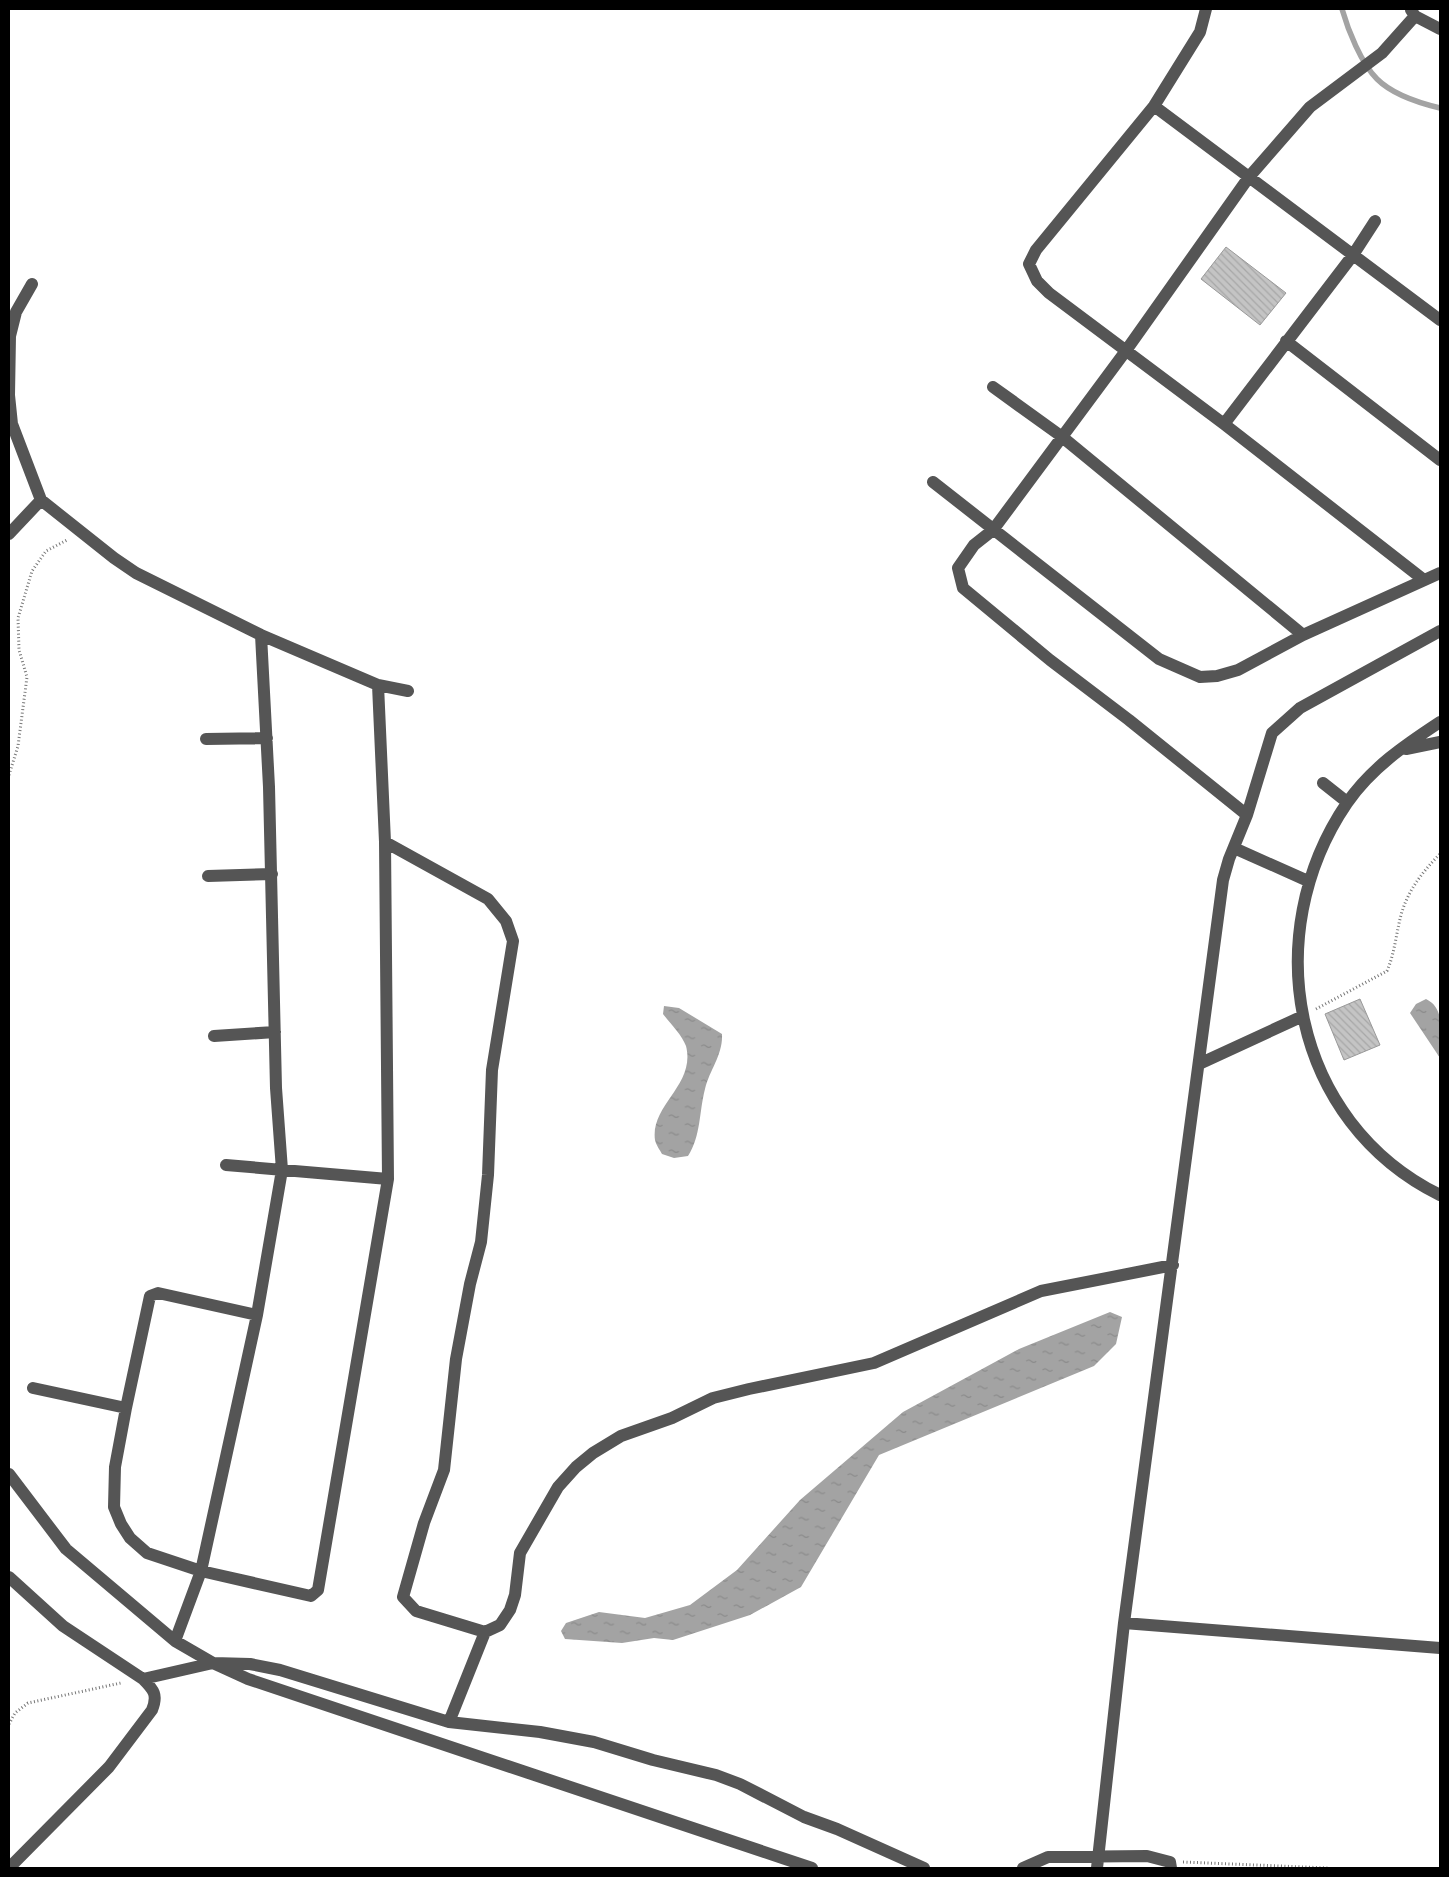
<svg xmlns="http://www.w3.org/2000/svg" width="1449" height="1877" font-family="Helvetica,sans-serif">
<defs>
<pattern id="water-ripples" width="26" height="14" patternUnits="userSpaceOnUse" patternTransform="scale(1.25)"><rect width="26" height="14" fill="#a3a3a3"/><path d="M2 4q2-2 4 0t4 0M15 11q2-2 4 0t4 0" fill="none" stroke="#8b8b8b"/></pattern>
<pattern id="building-back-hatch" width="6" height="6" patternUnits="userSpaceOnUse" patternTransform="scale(1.25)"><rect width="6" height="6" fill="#c4c4c4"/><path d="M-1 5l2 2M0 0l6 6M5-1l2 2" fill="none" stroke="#a7a7a7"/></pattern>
</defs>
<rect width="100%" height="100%" fill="#fff"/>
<path fill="url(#water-ripples)" d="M 1426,999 C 1447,1009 1440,1037 1440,1058 L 1410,1013 L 1416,1004 Z
M 664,1006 L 679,1008 L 722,1034 C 723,1055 710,1069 705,1089 C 699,1112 701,1136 688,1156 L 674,1158 L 662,1154 C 660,1150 656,1145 655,1140 C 650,1105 696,1085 686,1046 C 682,1035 670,1023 663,1014 Z
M 1110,1312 L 1122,1317 L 1116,1344 L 1094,1366 L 879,1455 L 801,1587 L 750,1615 L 673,1640 L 654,1638 L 622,1643 L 565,1639 L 561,1631 L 566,1623 L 599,1612 L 645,1618 L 690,1605 L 737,1570 L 800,1500 L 903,1412 L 1019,1349 Z"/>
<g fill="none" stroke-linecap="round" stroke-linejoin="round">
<path stroke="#a3a3a3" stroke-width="5.5" d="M 1342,9 C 1348,30 1361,63 1377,79 C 1393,95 1419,103 1440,108"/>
</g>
<path fill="url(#building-back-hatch)" stroke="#999" d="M 1226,247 L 1286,293 L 1260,325 L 1201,279 Z
M 1360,999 L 1380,1045 L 1344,1060 L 1325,1014 Z"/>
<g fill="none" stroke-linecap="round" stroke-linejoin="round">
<path stroke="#777" stroke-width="3" stroke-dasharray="1 2.5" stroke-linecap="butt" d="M 9,775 L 18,746 L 27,677 L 19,650 L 18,618 L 32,571 L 46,551 L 67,540
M 1316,1009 L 1387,971 C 1394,955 1396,936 1400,919 C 1406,893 1422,872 1440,854
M 9,1724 L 15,1713 L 28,1703 L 121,1683
M 1183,1862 L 1328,1868"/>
<path stroke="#555" stroke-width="12" d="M 1206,9 L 1200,32 L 1154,106 L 1036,250 L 1029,264 L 1037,281 L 1049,293 L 1224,424 L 1424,580
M 1411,10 L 1415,16 L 1440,29
M 1154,106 L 1440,320
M 32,284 L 16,312 L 10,336 L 9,395 L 12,424 L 41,500 L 114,558 L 136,573 L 261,635 L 378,685 L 408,691
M 1286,341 L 1440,460
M 993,387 L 1061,436 L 1303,635
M 1224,424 L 1353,255 L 1375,221
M 933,482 L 1159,659 L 1200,677 L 1217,676 L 1238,670 L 1303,635 L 1440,573
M 9,534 L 41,500
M 1440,722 C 1405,745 1371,768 1347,803 C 1257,935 1292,1122 1440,1195
M 206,739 L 267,738
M 1406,749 L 1440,742
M 1323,783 L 1347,802
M 1247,815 L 1129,720 L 1050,660 L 963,588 L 958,568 L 974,545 L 993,530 L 1125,352 L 1249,177 L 1310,107 L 1382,53 L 1415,16
M 385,842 L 488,899 L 506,921 L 513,941 L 492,1070 L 488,1175 L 481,1242 L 470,1284 L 456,1359 L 444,1470 L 424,1523 L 403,1597 L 416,1611 L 485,1632
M 1234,848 L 1308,881
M 208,876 L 272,874
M 214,1036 L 275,1032
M 1199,1064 L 1303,1016
M 226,1165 L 388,1179
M 257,1315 L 158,1293 L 150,1296 L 126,1408 L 115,1467 L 114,1507 L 121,1524 L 130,1538 L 147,1553 L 201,1571 L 311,1596 L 318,1590 L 388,1179 L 385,842 L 378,685
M 33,1388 L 126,1408
M 9,1474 L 66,1549 L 175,1641 L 213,1663 L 248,1679 L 812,1868
M 9,1577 L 63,1626 L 143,1679 C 154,1690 158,1695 152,1710 L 109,1767 L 9,1868
M 1124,1623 L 1440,1648
M 175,1641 L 201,1571 L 257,1315 L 282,1170 L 276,1088 L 269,787 L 261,635
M 143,1679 L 213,1663 L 250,1664 L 280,1670 L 449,1722 L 540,1732 L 594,1742 L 653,1760 L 716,1775 L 740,1784 L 804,1817 L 837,1829 L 924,1868
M 449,1722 L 485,1632 L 500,1625 L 510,1610 L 515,1595 L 520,1553 L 558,1487 L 576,1467 L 593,1453 L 621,1436 L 672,1418 L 713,1398 L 749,1389 L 874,1363 L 1041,1291 L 1173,1265
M 1023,1868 L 1048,1857 L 1147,1856 L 1170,1862 L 1171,1868
M 1097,1868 L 1124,1623 L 1223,880 L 1229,859 L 1247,815 L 1272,733 L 1300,708 L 1440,631"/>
</g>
<rect width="1449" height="1877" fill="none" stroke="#000000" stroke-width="20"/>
</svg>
